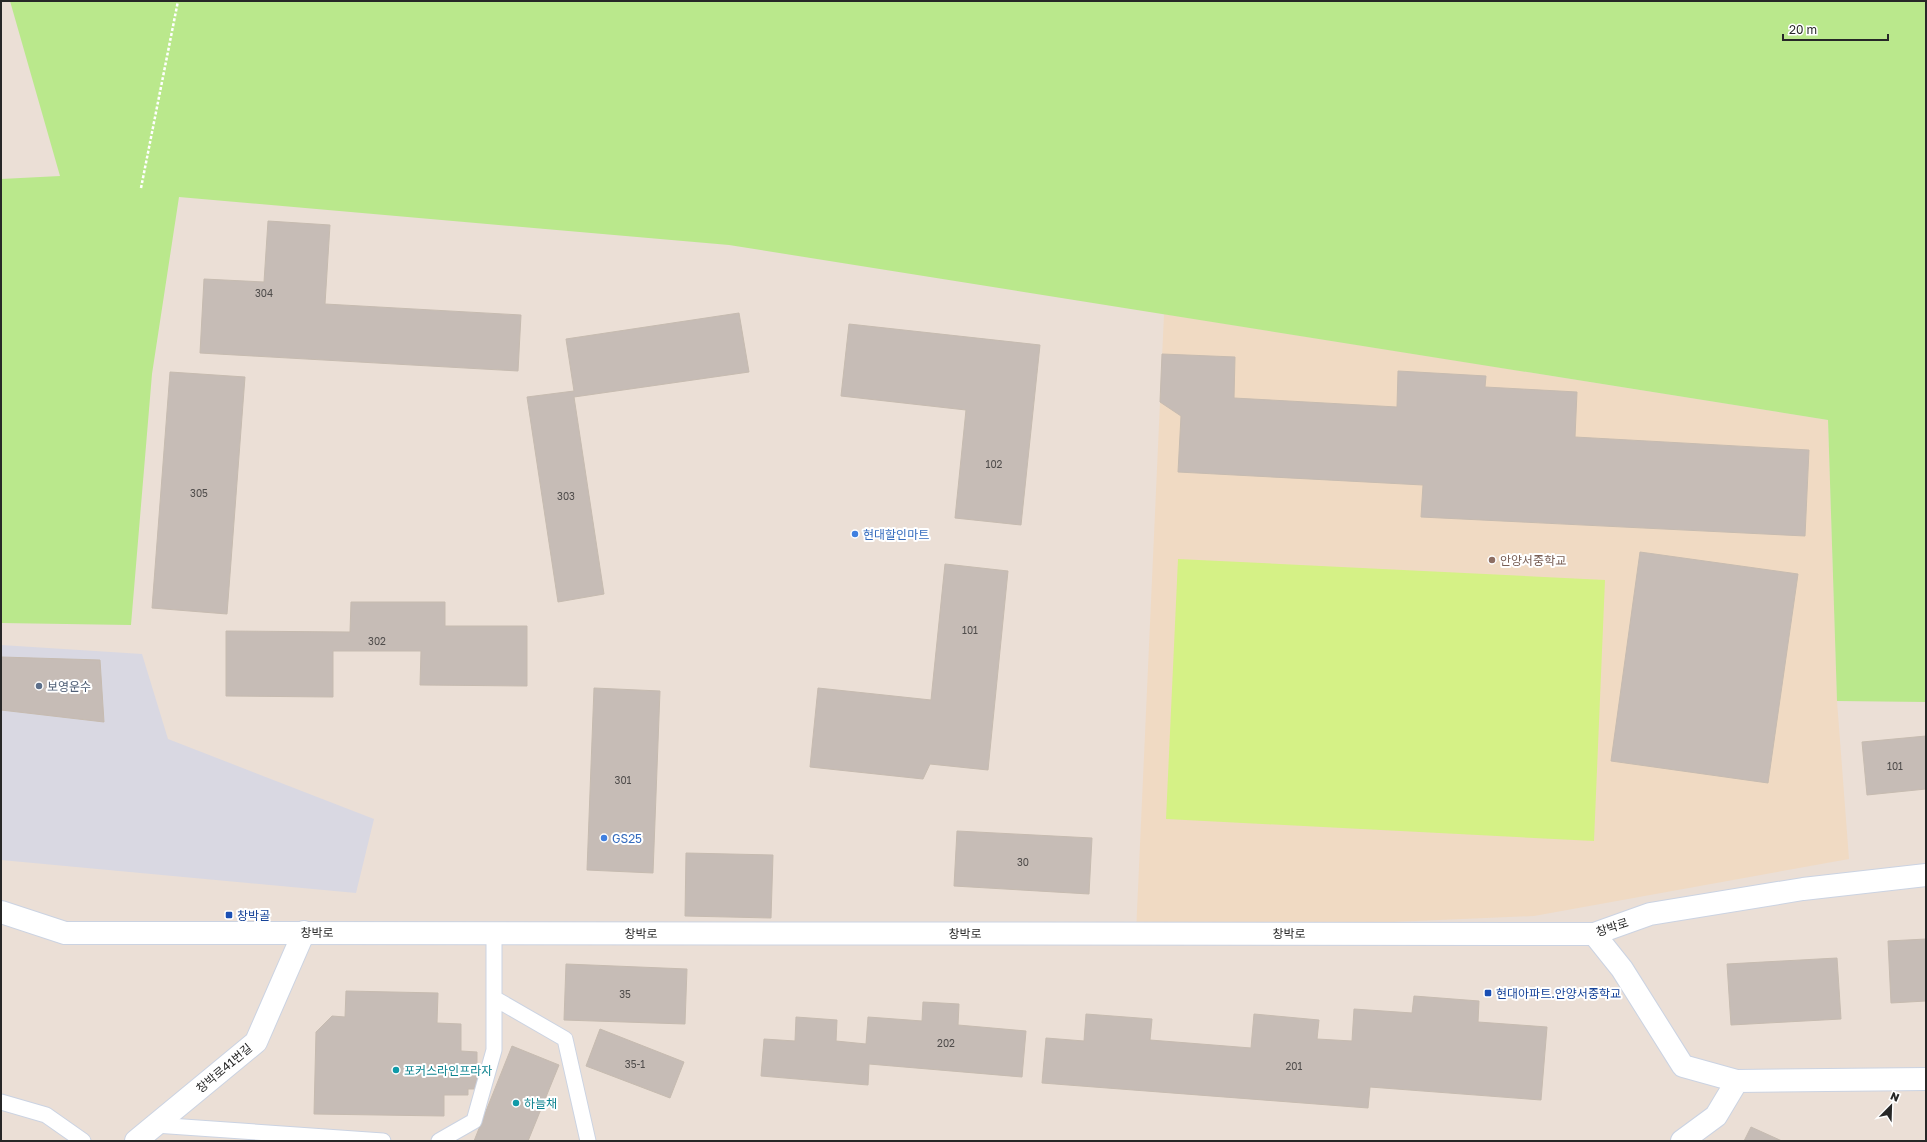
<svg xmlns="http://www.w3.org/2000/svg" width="1927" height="1142" font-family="'Golos Text','Noto Sans KR',sans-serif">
<rect width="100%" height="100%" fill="#ebdfd6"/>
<path fill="#d9d8e2" d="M 1,645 L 142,654 L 168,739 L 374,819 L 356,893 L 1,860 Z"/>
<path fill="#f0dac3" d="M 1164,314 L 1828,420 L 1837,701 L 1849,859 L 1534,916 L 1136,933 Z"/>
<path fill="#bae88c" d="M 10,1 L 1926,1 L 1926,702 L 1837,701 L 1828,420 L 729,245 L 179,197 L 152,374 L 131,625 L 1,623 L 1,179 L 60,176 Z"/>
<path fill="#d5f186" d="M 1178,559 L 1605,580 L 1594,841 L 1166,819 Z"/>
<path fill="#c6bcb6" stroke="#c6bbb0" d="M 268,221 L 330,225 L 325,304 L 521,315 L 518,371 L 200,353 L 204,279 L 264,282 Z
M 739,313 L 749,372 L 574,397 L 604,594 L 558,602 L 527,397 L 574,391 L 566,339 Z
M 849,324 L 1040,345 L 1021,525 L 955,518 L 966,410 L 841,396 Z
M 1162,354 L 1235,357 L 1234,398 L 1397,407 L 1398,371 L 1486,376 L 1485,387 L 1577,392 L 1575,437 L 1809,450 L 1805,536 L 1421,517 L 1423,485 L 1178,472 L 1181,416 L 1160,402 Z
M 170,372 L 245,377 L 227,614 L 152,608 Z
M 1640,552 L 1798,574 L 1768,783 L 1611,761 Z
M 945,564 L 1008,571 L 988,770 L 930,764 L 923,779 L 810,767 L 818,688 L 931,700 Z
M 351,602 L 445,602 L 445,626 L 527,626 L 527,686 L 420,685 L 421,651 L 333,651 L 333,697 L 226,696 L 226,631 L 350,632 Z
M 1,657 L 100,660 L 104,722 L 1,710 Z
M 594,688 L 660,691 L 653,873 L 587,870 Z
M 1926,736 L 1926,789 L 1867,795 L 1862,742 Z
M 957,831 L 1092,838 L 1089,894 L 954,886 Z
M 686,853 L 773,855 L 771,918 L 685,916 Z
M 1926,939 L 1926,1001 L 1891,1003 L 1888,941 Z
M 1837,958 L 1841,1019 L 1731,1025 L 1727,964 Z
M 566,964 L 687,969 L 685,1024 L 564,1020 Z
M 346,991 L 438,993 L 437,1023 L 461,1024 L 461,1051 L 477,1052 L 477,1089 L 468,1089 L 468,1095 L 444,1095 L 444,1116 L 314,1114 L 316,1032 L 332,1016 L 345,1017 Z
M 1414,996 L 1479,1001 L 1478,1022 L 1547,1027 L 1541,1100 L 1370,1087 L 1368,1108 L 1042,1083 L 1046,1038 L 1084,1041 L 1086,1014 L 1152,1019 L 1150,1040 L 1251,1048 L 1254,1014 L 1319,1020 L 1317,1039 L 1352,1041 L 1354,1009 L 1412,1013 Z
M 923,1002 L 959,1004 L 958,1025 L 1026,1031 L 1022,1077 L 869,1064 L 868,1085 L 761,1076 L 764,1039 L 795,1041 L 796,1017 L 837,1020 L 836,1041 L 866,1044 L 868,1017 L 922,1021 Z
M 600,1029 L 684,1062 L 670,1098 L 586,1066 Z
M 512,1046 L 559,1065 L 528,1141 L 474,1141 Z
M 1751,1127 L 1782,1141 L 1744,1141 Z"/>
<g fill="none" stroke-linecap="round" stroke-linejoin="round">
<defs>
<path id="lane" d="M 494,998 L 565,1039 L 588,1141
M 1,1102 L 46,1115 L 83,1141
M 155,1125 L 383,1141
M 439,1141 L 474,1121 L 494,1050 L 494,933"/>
<path id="street" d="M 1594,934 L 1622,969 L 1683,1066 L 1737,1081 L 1926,1079
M 136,1141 L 256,1042 L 304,932
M 1682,1141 L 1716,1116 L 1737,1081"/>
<path id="secondary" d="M 1,912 L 65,933 L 1594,934 L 1650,914 L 1803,889 L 1926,875"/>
</defs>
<use href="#lane" stroke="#cbd3e2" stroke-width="17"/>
<use href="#street" stroke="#cbd3e2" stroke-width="24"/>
<use href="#secondary" stroke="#cbd3e2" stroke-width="24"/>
<path stroke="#fff" stroke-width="2.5" stroke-dasharray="3 2" stroke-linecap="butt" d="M 141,188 L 178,1"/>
<use href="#lane" stroke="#fff" stroke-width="15"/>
<use href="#street" stroke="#fff" stroke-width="22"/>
<use href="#secondary" stroke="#fff" stroke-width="22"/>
</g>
<g fill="#3f7fe0" stroke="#fff" stroke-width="1.5">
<circle cx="855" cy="534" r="4"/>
<circle cx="604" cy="838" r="4"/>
</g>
<circle fill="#8d6e63" stroke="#fff" stroke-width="1.5" cx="1492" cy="560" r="4"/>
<circle fill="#5c6f8a" stroke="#fff" stroke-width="1.5" cx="39" cy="686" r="4"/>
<g fill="#1a4fb4" stroke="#fff" stroke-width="1.5">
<rect x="225" y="911" width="8" height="8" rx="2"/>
<rect x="1484" y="989" width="8" height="8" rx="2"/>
</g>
<g fill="#0f9aa8" stroke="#fff" stroke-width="1.5">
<circle cx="396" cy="1070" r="4"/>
<circle cx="516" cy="1103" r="4"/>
</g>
<g text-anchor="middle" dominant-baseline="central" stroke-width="4" stroke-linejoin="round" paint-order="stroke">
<g font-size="10" fill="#4f4c4b">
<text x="264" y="293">304</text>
<text x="994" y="464">102</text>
<text x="199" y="493">305</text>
<text x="566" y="496">303</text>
<text x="970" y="630">101</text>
<text x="377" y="641">302</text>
<text x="1895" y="766">101</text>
<text x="623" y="780">301</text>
<text x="1023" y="862">30</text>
<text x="625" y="994">35</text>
<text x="946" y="1043">202</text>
<text x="635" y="1064">35-1</text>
<text x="1294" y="1066">201</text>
</g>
<g font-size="12" fill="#366cbe" stroke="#fff" text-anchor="start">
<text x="863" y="534">현대할인마트</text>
<text x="612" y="838">GS25</text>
</g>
<g font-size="12" fill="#785e54" stroke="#fff" text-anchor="start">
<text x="1500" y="560">안양서중학교</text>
</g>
<g font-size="12" fill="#4e5e75" stroke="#fff" text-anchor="start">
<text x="47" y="686">보영운수</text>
</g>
<g font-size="12" fill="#164399" stroke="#fff" text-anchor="start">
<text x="237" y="915">창박골</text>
<text x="1496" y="993">현대아파트.안양서중학교</text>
</g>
<g font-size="12" fill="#272727" stroke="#fff">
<text transform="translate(1612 927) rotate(-18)">창박로</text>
<text x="317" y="932">창박로</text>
<text x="641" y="933">창박로</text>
<text x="965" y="933">창박로</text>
<text x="1289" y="933">창박로</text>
<text transform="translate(224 1068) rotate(-40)">창박로41번길</text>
</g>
<g font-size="12" fill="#0d838f" stroke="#fff" text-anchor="start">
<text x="404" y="1070">포커스라인프라자</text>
<text x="524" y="1103">하늘채</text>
</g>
</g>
<rect width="1927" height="1142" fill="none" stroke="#272727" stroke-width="4"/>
<g transform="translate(1891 1106) rotate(23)" stroke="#ffffff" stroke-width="3" paint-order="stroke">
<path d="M0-3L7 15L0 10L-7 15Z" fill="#272727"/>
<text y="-6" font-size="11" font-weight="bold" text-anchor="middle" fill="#272727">N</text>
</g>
<path d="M1783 34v6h105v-6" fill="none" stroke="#272727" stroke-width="2"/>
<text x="1789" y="34" font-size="12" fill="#272727" stroke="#ffffff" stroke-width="3" paint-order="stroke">20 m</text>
</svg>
